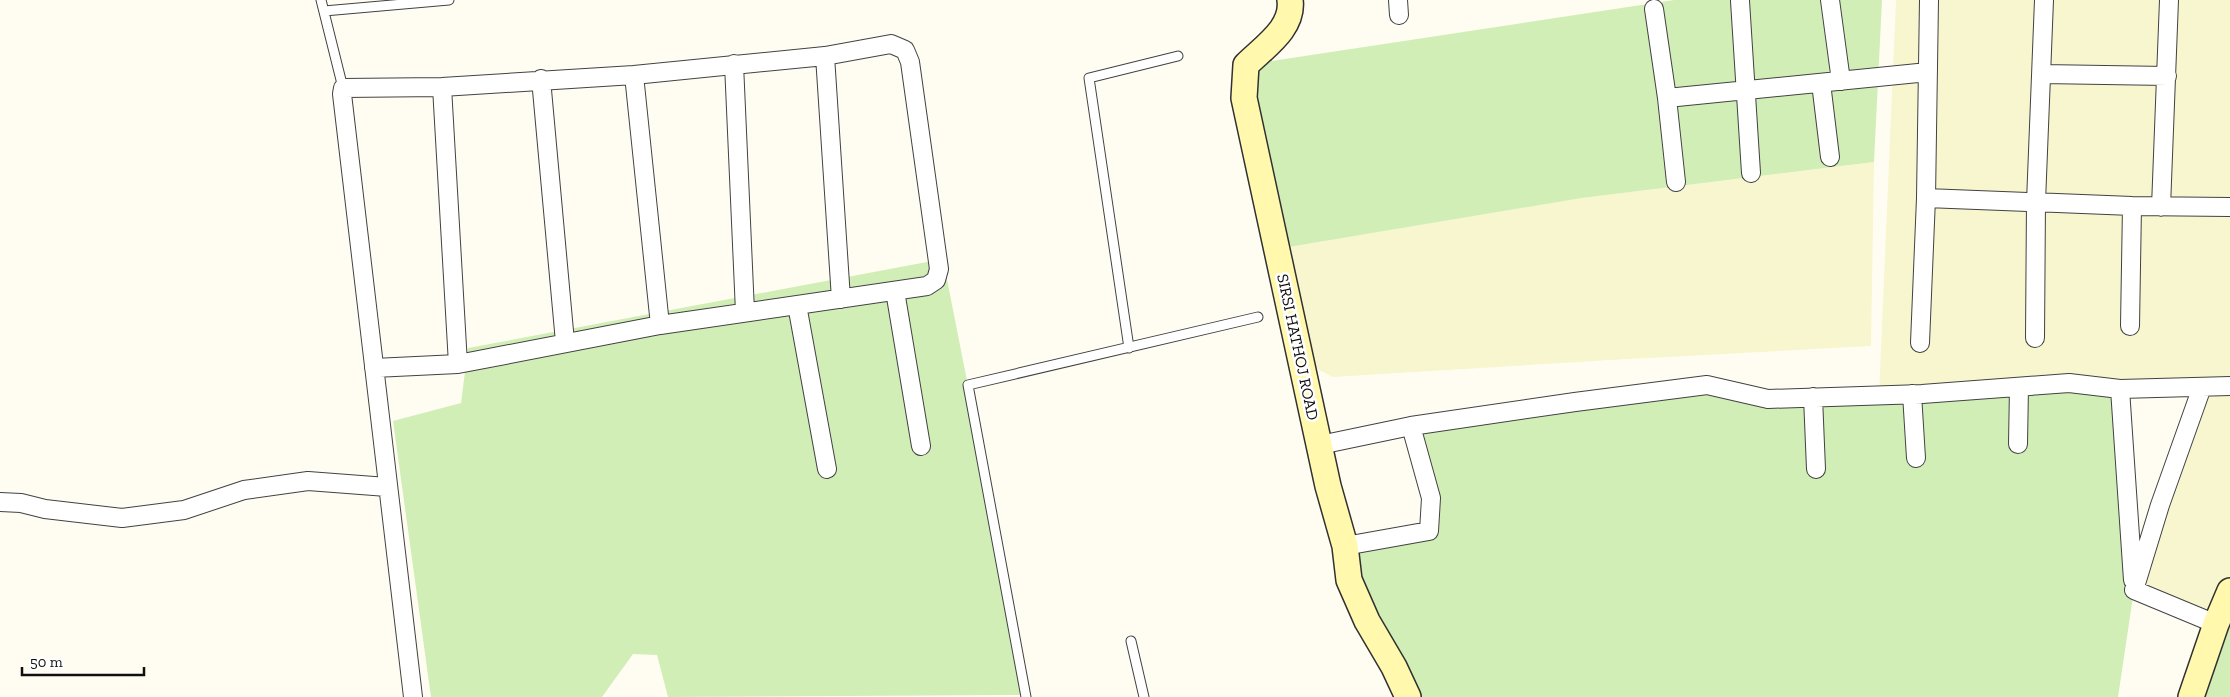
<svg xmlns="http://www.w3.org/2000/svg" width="2230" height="697" font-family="'Zilla Slab',serif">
<rect width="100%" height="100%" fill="#fffdf2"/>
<path fill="#f8f6ce" d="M 1896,0 L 2230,0 L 2230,590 L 2216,624 L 2134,590 L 2202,388 L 1879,395 Z
M 1874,162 L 1871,346 L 1611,360 L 1333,377 L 1301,361 L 1277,249 L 1582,198 Z"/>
<path fill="#d2eeb7" d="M 1674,0 L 1882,0 L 1874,162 L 1582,198 L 1277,249 L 1246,65 Z
M 943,259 L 1029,695 L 668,697 L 657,655 L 633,654 L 602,697 L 431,697 L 393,421 L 461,403 L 468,348 Z
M 1707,385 L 1768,399 L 2120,389 L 2134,590 L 2118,697 L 1409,697 L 1345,546 L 1429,531 L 1411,426 Z
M 2230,618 L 2230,697 L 2197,697 Z"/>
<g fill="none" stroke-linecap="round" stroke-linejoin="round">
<defs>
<path id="lane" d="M 321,0 L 343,88
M 324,11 L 449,0
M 1129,348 L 1089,78 L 1178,56
M 1131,641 L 1144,697
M 1026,697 L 968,385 L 1258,317"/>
<path id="street" d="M 1398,0 L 1399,15
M 1830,0 L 1841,81
M 1929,0 L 1926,198 L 2132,206 L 2230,207
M 1740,1 L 1751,173
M 1654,9 L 1667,98
M 825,56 L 841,299
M 734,64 L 745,312
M 2042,74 L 2167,76
M 634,75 L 660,325
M 541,79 L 565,342
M 1821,83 L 1830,157
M 442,87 L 458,364
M 1676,182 L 1667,98 L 1928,72
M 2161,207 L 2169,0
M 895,291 L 921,446
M 797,305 L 827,469
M 2130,326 L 2132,206
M 2035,338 L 2036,202 L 2044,0
M 1920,343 L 1926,198
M 374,368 L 458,364 L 660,325 L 927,286 L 936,280 L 939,269 L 910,62 L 905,50 L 891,44 L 825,56 L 634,75 L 442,87 L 343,88 L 342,94 L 413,697
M 2202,387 L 2160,505 L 2134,590 L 2216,624
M 2120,389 L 2133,580
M 1912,394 L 1916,458
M 1813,397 L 1816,469
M 2018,444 L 2019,387
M 1320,445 L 1411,426 L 1575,402 L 1707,385 L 1768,399 L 1922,394 L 2069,383 L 2120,389 L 2230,386
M 0,502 L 21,503 L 45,509 L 122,518 L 184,510 L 244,490 L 308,481 L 387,487
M 1345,546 L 1429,531 L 1431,498 L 1411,426"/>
<path id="secondary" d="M 1290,0 C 1294,28 1264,47 1246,65 L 1244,98 L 1328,486 L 1345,546 L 1349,580 L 1367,621 L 1394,667 L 1408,697
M 2191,697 L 2216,624 L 2230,591"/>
</defs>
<use href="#lane" stroke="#424242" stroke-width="11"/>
<use href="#street" stroke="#424242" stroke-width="20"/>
<use href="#secondary" stroke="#313131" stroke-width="28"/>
<use href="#lane" stroke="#fff" stroke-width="9"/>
<use href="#street" stroke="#fff" stroke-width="18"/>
<use href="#secondary" stroke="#fff8ad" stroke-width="25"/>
</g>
<g text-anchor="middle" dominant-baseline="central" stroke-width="5" stroke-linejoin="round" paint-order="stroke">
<g font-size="16" fill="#0f0f0f" stroke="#fff">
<text transform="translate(1298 347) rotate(78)">SIRSI HATHOJ ROAD</text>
</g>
</g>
<path d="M22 667v8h122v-8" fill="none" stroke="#0f0f0f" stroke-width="2.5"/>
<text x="30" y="667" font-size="15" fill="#0f0f0f" stroke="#ffffff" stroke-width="4" paint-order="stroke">50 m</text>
</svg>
